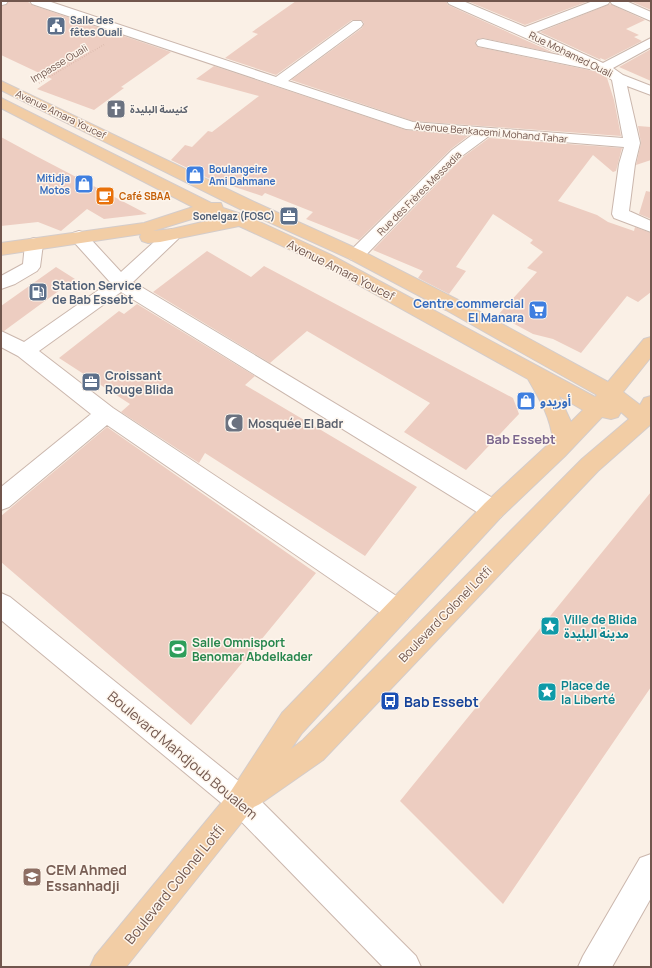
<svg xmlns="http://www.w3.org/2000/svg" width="652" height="968" font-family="Manrope,'Noto Sans Arabic',sans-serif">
<rect width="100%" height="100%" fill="#faf0e6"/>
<path fill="#edcdc1" d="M 9,1 L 27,1 L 32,5 L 171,52 L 121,87 L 124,88 L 94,110 L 37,89 L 52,79 L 1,55 L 1,6 L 6,5 Z
M 296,1 L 446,1 L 448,5 L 554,53 L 483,38 L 478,39 L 475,42 L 478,47 L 598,72 L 607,78 L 614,100 L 621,136 L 413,121 L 291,80 L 362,28 L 364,23 L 361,20 L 352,20 L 276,75 L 225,58 L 258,34 L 252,32 Z
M 467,1 L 589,1 L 525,25 Z
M 630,1 L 651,1 L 651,10 Z
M 610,4 L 645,20 L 626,29 L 639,35 L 634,37 L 642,41 L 605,60 L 600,58 L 601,60 L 540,32 Z
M 651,49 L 651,81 L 619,67 Z
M 214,66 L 406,130 L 468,136 L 451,149 L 359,240 L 306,219 L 313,212 L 265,193 L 262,196 L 208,178 L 171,160 L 185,145 L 192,147 L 208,131 L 212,132 L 259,96 L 196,79 Z
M 638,126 L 651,127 L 651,160 L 636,165 L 641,143 Z
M 1,137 L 36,156 L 147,214 L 104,219 L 87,209 L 61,231 L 38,222 L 1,226 Z
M 489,138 L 622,148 L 616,171 L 613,172 L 593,155 L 558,201 L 597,215 L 608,222 L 634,231 L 635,227 L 651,233 L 651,292 L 638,302 L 627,296 L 581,353 L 553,339 L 533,334 L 498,315 L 537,272 L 527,268 L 543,252 L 530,243 L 533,240 L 493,214 L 456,267 L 466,271 L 449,294 L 418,278 L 423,271 L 373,250 L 463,157 Z
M 646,191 L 651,192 L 651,219 L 639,214 Z
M 207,251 L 251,277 L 264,266 L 513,398 L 519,414 L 466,470 L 404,432 L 430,403 L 307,331 L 270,363 L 153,292 Z
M 56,267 L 75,279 L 4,331 L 1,330 L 1,306 Z
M 137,304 L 255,376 L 245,385 L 417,487 L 365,556 L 205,453 L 199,463 L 121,412 L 130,404 L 59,358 L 119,311 L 124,314 Z
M 107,427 L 316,573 L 191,725 L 1,562 L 1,516 Z
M 651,492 L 651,687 L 503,904 L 400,801 Z"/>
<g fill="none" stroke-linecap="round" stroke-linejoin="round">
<defs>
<path id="minor" d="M 1,1 L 8,1 L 6,4 L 2,5 Z
M 30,1 L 48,1 L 276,77 L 353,21 L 361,21 L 363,24 L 361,27 L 288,81 L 413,122 L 623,138 L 612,80 L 599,71 L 478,46 L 476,43 L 478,40 L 483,39 L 568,57 L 449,4 L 447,1 L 463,1 L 525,27 L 593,1 L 626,1 L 651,12 L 651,21 L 612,4 L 610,1 L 608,4 L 536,32 L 603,63 L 651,38 L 651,47 L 613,68 L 623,75 L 651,86 L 651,95 L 627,86 L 640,143 L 635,164 L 629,211 L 651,221 L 651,232 L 614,218 L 612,214 L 619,164 L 624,147 L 489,136 L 462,156 L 362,259 L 356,261 L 350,259 L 347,255 L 350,251 L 452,150 L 472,135 L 406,129 L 32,4 Z
M 172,229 L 178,231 L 180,235 L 178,239 L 133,282 L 501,503 L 504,510 L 501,517 L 493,520 L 485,517 L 121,292 L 39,351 L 113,408 L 407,603 L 410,611 L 407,619 L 398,623 L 389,619 L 107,425 L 9,507 L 1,510 L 1,487 L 91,414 L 18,356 L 1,347 L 1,331 L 24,342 L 110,282 L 73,241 L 71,237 L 73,233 L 79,231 L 85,233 L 121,272 L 166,231 Z
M 34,238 L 40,240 L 43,244 L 40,267 L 37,271 L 15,284 L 1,289 L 1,276 L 23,264 L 25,244 L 28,240 Z
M 1,593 L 10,597 L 251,791 L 416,956 L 421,967 L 383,967 L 231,811 L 1,620 Z
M 651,854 L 651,898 L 612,967 L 578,967 L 583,956 L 640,858 Z"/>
<path id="major" d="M 1,81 L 252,201 L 362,251 L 458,300 L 608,382 L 644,339 L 651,337 L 651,357 L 623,392 L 640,405 L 644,398 L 651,396 L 650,425 L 598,471 L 323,760 L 260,804 L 254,807 L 126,967 L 90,967 L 95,956 L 231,791 L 282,713 L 485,503 L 553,440 C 550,416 540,400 528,379 L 319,263 L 239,226 L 160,242 L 148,243 L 142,241 L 140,237 L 141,234 L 1,255 L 1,243 L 144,223 L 193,207 L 1,108 L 1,98 L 211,203 L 221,203 L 223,208 L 247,216 L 331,255 L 595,397 L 597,395 L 446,310 L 350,259 L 240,209 L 1,90 ZM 208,214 L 220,218 L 172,229 L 153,231 ZM 559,396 L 583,410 L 571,422 ZM 621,412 L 629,419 L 582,459 L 303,740 L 291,749 L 302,733 L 501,517 L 565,456 L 602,417 L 611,419 L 618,417 Z"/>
</defs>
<use href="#minor" stroke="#cbb7ad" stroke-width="2"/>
<use href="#major" stroke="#d4ccca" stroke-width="2"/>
<path stroke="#d2b1a4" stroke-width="1.5" stroke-dasharray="0.5 2" stroke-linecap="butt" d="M 39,83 L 105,44"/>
<use href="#minor" fill="#fff" fill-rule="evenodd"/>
<use href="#major" fill="#f2cda5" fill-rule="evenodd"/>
</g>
<defs>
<symbol id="civic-square" viewBox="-11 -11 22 22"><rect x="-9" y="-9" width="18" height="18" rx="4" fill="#5c6f8a" stroke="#fdf5ec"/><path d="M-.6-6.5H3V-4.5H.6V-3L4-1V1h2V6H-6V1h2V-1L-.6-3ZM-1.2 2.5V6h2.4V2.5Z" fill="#fff"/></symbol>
<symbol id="church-square" viewBox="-11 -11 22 22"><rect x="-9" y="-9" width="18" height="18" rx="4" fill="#6b7280" stroke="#fdf5ec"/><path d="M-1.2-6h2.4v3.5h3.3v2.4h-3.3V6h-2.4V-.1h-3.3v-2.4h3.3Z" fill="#fff"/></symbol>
<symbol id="shop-square" viewBox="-11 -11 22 22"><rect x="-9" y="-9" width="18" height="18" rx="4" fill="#3f7fe0" stroke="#fdf5ec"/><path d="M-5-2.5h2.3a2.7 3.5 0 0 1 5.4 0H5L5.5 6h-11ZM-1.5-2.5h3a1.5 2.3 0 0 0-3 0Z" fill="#fff"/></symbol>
<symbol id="cafe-square" viewBox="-11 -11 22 22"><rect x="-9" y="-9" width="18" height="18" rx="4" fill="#e8710a" stroke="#fdf5ec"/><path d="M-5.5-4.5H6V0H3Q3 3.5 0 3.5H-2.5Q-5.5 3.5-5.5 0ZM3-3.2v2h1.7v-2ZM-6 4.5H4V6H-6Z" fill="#fff"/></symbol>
<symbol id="office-square" viewBox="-11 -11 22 22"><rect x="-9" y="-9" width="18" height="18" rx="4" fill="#5c6f8a" stroke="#fdf5ec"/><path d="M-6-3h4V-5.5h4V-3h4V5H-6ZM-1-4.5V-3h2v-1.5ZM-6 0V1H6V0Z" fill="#fff"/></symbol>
<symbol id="fuel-square" viewBox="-11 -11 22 22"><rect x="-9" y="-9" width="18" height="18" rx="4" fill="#5c6f8a" stroke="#fdf5ec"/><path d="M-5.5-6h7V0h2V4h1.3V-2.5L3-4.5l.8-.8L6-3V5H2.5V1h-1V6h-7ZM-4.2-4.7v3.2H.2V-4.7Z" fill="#fff"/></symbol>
<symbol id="supermarket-square" viewBox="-11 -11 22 22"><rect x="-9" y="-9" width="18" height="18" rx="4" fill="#3f7fe0" stroke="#fdf5ec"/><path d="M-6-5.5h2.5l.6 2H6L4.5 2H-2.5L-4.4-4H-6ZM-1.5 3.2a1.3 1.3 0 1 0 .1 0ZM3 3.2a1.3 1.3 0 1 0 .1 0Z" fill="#fff"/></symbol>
<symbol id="mosque-square" viewBox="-11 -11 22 22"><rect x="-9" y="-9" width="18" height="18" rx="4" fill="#6b7280" stroke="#fdf5ec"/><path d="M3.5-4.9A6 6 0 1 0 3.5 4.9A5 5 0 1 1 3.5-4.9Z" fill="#fff"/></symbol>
<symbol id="sight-square" viewBox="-11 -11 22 22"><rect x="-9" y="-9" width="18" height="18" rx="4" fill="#0f9aa8" stroke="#fdf5ec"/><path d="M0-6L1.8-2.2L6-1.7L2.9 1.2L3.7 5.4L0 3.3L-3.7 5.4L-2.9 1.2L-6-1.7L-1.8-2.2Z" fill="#fff"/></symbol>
<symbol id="stadium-square" viewBox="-11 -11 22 22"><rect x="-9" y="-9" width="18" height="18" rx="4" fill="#2e9e5b" stroke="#fdf5ec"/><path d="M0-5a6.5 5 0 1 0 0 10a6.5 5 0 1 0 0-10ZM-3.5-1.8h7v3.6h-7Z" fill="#fff"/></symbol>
<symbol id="bus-square" viewBox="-11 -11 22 22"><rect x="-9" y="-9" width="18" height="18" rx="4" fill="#1a4fb4" stroke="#fdf5ec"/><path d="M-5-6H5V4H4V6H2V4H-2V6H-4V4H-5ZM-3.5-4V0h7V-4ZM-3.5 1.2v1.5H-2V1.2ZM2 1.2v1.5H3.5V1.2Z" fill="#fff"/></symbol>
<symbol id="school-square" viewBox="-11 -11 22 22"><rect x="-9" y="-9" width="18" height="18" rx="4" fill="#8d6e63" stroke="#fdf5ec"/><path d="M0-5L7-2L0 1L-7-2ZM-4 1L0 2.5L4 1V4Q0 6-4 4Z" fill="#fff"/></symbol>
</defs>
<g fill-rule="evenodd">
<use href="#civic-square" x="45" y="15" width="22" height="22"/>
<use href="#church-square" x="105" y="98" width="22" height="22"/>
<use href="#shop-square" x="184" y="164" width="22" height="22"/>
<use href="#shop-square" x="73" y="173" width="22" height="22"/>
<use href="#cafe-square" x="94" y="185" width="22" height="22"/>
<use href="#office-square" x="278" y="205" width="22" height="22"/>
<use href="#fuel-square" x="27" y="281" width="22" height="22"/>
<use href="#supermarket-square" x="527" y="299" width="22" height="22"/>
<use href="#office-square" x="80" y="371" width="22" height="22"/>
<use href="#shop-square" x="515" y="390" width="22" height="22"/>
<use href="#mosque-square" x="223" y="412" width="22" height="22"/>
<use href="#sight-square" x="539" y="615" width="22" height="22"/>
<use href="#stadium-square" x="167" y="638" width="22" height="22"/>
<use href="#sight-square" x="536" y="681" width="22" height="22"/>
<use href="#bus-square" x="379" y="690" width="22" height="22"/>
<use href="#school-square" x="21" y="866" width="22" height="22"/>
</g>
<g text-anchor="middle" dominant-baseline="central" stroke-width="3" stroke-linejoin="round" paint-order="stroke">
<g font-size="10" font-weight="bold" fill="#4e5e75" stroke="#fdf5ec" text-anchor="start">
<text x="70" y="20">Salle des<tspan x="70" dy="12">fêtes Ouali</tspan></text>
<text x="275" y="216" text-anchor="end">Sonelgaz (FOSC)</text>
</g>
<g font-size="10" fill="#71564d" stroke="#fdf5ec">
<text transform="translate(571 54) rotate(26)">Rue Mohamed Ouali</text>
<text transform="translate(59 63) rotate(-31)">Impasse Ouali</text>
<text transform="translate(61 114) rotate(26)">Avenue Amara Youcef</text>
<text transform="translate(491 132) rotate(5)">Avenue Benkacemi Mohand Tahar</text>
<text transform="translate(419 193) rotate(-45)">Rue des Frères Messadia</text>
</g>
<g font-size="10" font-weight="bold" fill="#5b616d" stroke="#fdf5ec" text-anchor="start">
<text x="130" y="109">كنيسة البليدة</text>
</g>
<g font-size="10" font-weight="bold" fill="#366cbe" stroke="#fdf5ec" text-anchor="start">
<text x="209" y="169">Boulangeire<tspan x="209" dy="12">Ami Dahmane</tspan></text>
<text x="70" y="178" text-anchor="end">Mitidja<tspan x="70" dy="12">Motos</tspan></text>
</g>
<g font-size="10" font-weight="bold" fill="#c56008" stroke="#fdf5ec" text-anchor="start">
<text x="119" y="196">Café SBAA</text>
</g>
<g font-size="12" fill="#71564d" stroke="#fdf5ec">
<text transform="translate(341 270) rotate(27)">Avenue Amara Youcef</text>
<text transform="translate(445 614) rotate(-46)">Boulevard Colonel Lotfi</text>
</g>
<g font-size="12" font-weight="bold" fill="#4e5e75" stroke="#fdf5ec" text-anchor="start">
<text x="52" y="285">Station Service<tspan x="52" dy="14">de Bab Essebt</tspan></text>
<text x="105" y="375">Croissant<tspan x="105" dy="14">Rouge Blida</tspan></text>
</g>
<g font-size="12" font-weight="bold" fill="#366cbe" stroke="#fdf5ec" text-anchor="end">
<text x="524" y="303">Centre commercial<tspan x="524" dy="14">El Manara</tspan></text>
<text x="540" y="401" text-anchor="start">أوريدو</text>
</g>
<g font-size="12" font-weight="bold" fill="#5b616d" stroke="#fdf5ec" text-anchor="start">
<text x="248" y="423">Mosquée El Badr</text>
</g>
<g font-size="12" font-weight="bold" fill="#0d838f" stroke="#fdf5ec" text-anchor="start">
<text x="564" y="619">Ville de Blida<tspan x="564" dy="14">مدينة البليدة</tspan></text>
<text x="561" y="685">Place de<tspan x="561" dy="14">la Liberté</tspan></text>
</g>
<g font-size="12" font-weight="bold" fill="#27864d" stroke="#fdf5ec" text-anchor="start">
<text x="192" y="642">Salle Omnisport<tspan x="192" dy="14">Benomar Abdelkader</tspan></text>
</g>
<g font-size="13" font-weight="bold" fill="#7b668d" stroke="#fdf5ec">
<text x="521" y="439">Bab Essebt</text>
</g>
<g font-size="14" font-weight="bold" fill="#164399" stroke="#fdf5ec" text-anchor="start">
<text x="404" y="701">Bab Essebt</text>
</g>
<g font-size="14" fill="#71564d" stroke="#fdf5ec">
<text transform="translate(183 755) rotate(40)">Boulevard Mahdjoub Boualem</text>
<text transform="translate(174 884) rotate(-51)">Boulevard Colonel Lotfi</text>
</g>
<g font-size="14" font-weight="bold" fill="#785e54" stroke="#fdf5ec" text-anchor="start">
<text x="46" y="869">CEM Ahmed<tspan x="46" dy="16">Essanhadji</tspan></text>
</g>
</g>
<rect width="652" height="968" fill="none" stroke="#71564d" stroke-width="4"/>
</svg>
